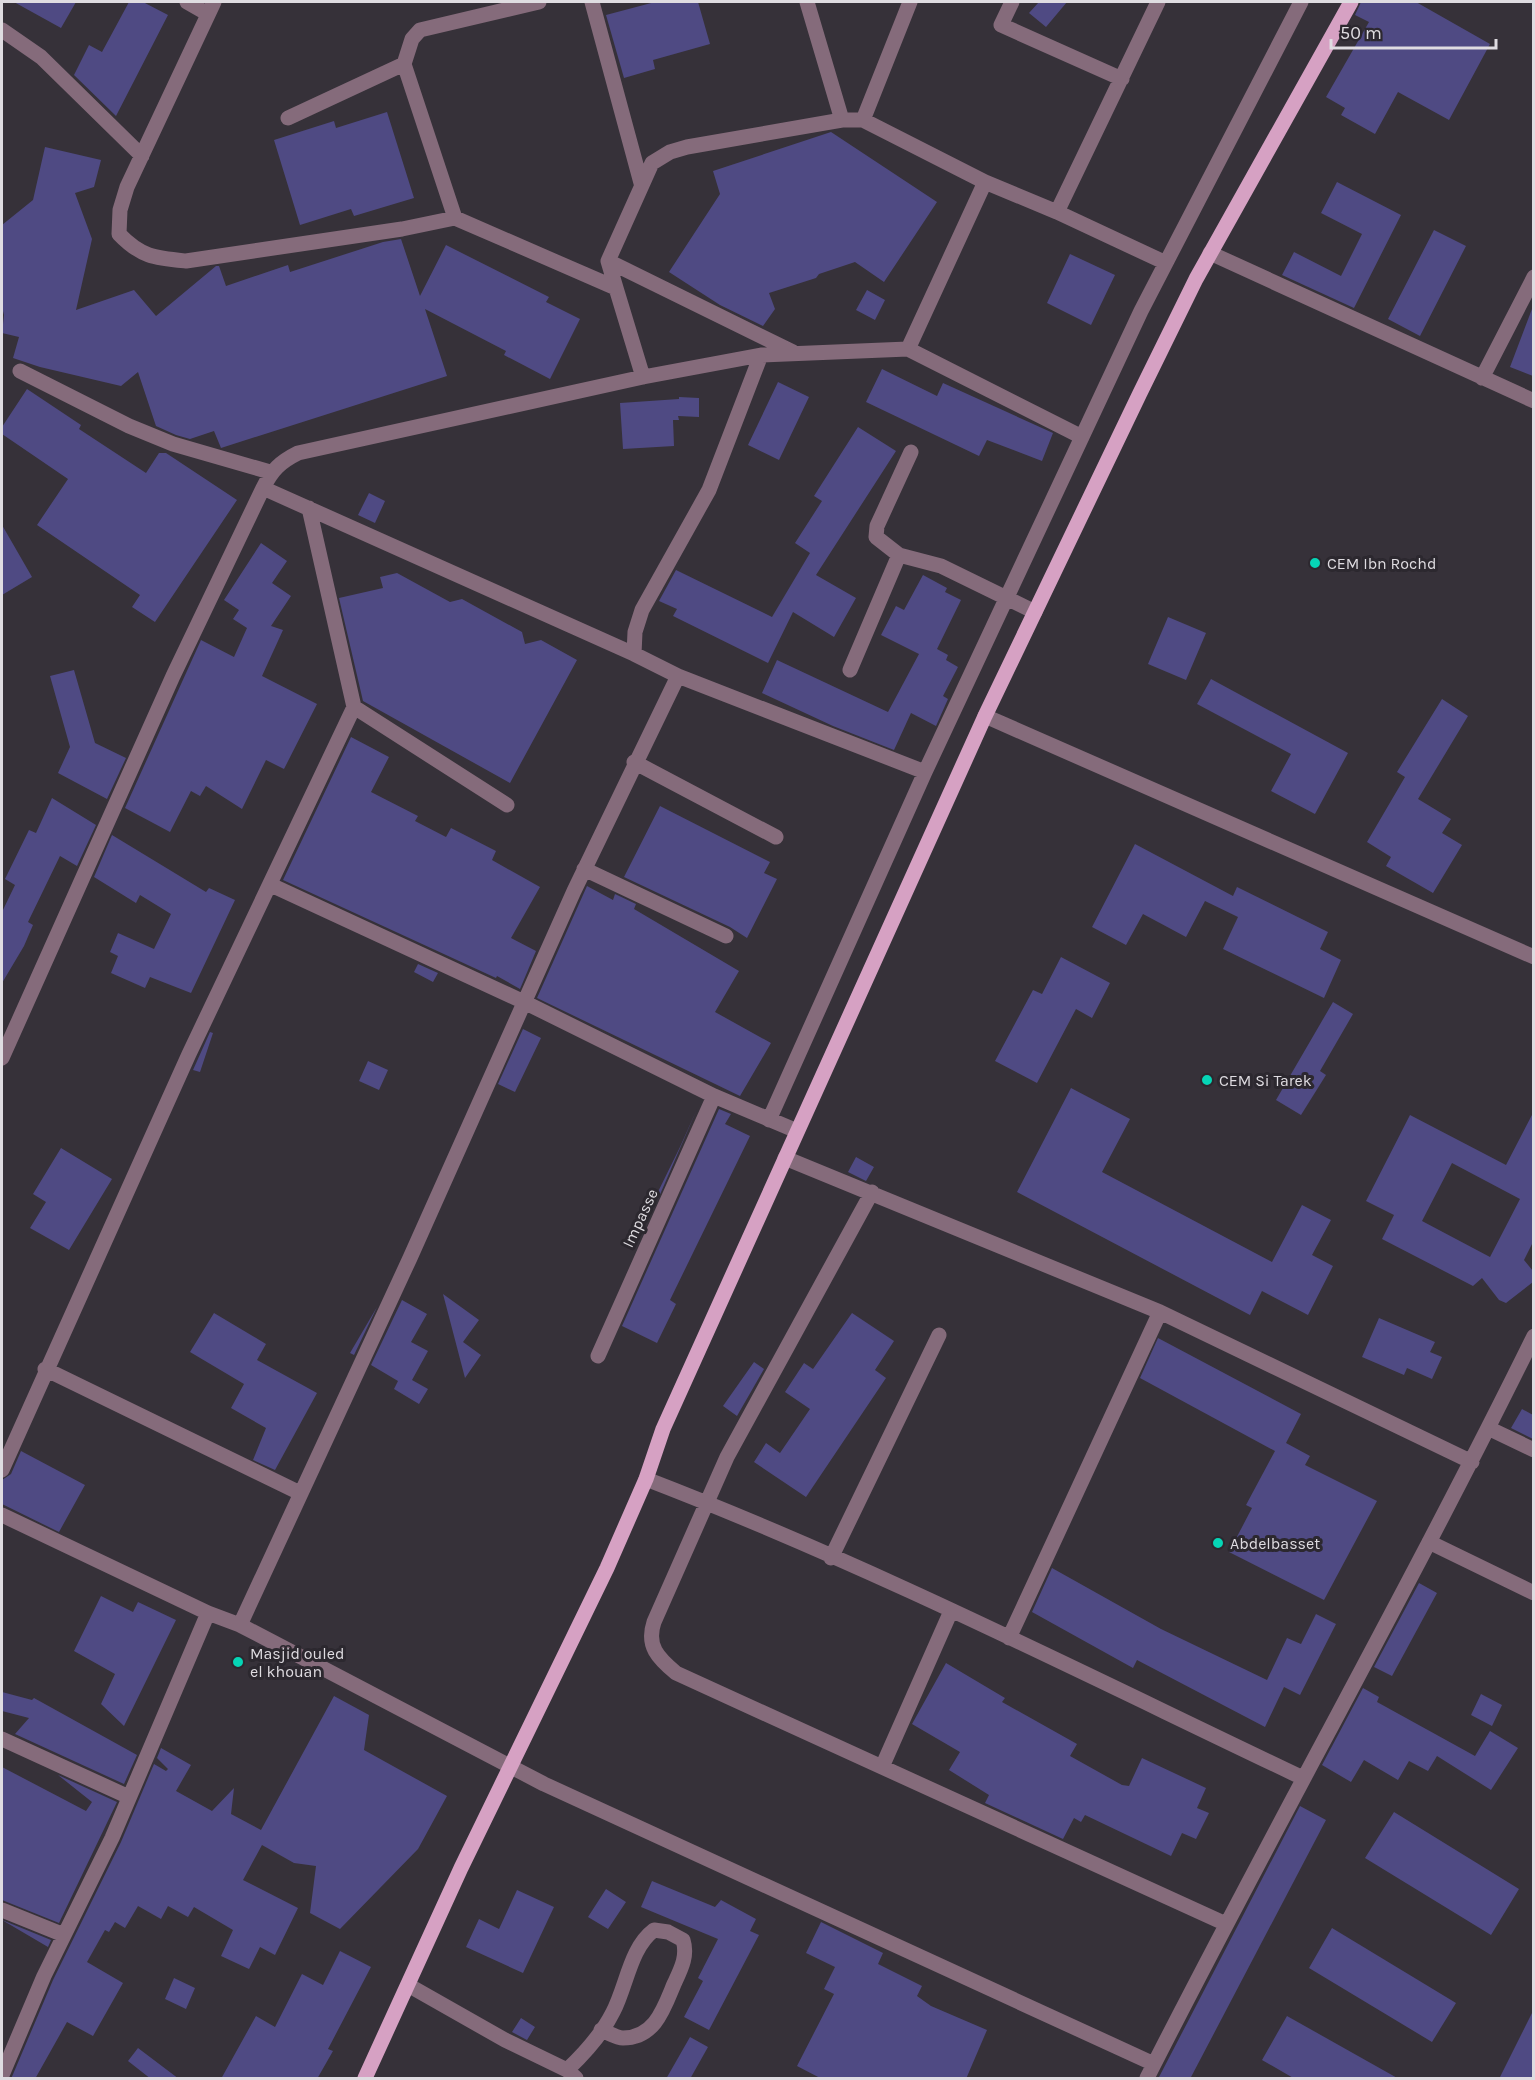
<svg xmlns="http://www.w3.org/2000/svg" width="1535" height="2080" font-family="Karla,sans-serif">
<rect width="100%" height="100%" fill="#363139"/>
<path fill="#4f4a83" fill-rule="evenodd" d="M 14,2 L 76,2 L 61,28 Z
M 129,2 L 143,2 L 168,15 L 116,116 L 74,75 L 89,45 L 102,52 Z
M 655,2 L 698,2 L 710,44 L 653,60 L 655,69 L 624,78 L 606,15 Z
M 1039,2 L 1067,2 L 1046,27 L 1029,13 Z
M 1361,2 L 1416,2 L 1490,44 L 1449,120 L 1398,92 L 1375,134 L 1341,115 L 1345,108 L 1326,97 L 1369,22 L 1355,15 Z
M 387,112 L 414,198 L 354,216 L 351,209 L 300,225 L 274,140 L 334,121 L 336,128 Z
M 831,132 L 937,202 L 884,282 L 855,262 L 819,274 L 816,278 L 769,293 L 775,309 L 763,326 L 720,305 L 669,272 L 720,194 L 713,171 Z
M 45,147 L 101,160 L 94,187 L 75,193 L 92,239 L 76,310 L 134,290 L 156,316 L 216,266 L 219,266 L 226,286 L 288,265 L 290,272 L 383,242 L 401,239 L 420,296 L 446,245 L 549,297 L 546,302 L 580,319 L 550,379 L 504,355 L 506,351 L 425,309 L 447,376 L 221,448 L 214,431 L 190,439 L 176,435 L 156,426 L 138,372 L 121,386 L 40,367 L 13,358 L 19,337 L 2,333 L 4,315 L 2,307 L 2,225 L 33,200 Z
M 1337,182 L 1401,215 L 1354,308 L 1282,275 L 1294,252 L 1341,276 L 1362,234 L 1321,213 Z
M 1434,230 L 1466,246 L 1420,336 L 1388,319 Z
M 1070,254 L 1115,275 L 1091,325 L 1047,303 Z
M 867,290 L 885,300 L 875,320 L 856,310 Z
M 1532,309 L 1533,310 L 1533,376 L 1510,367 Z
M 882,369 L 937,396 L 943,383 L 1053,433 L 1042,461 L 987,440 L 979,456 L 866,402 Z
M 778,382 L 809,397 L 779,460 L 748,445 Z
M 27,389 L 81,425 L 79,429 L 146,473 L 159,453 L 166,453 L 237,500 L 155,622 L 132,607 L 140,595 L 37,525 L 68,479 L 2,434 L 2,427 Z
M 679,397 L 699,398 L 699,417 L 678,416 L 679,420 L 673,420 L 674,446 L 623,449 L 620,403 L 679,399 Z
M 858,427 L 896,451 L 816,575 L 856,598 L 834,637 L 793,612 L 768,663 L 673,616 L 677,609 L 659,601 L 676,570 L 772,617 L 810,553 L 795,543 L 822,501 L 814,496 Z
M 369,493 L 385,501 L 375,523 L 358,515 Z
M 2,525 L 32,577 L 2,595 Z
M 261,543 L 287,561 L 272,583 L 291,596 L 271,626 L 283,630 L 262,676 L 317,704 L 284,769 L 266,760 L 242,809 L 206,786 L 200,796 L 191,791 L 170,832 L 125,808 L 201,640 L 234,657 L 247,628 L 233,619 L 239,610 L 224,600 Z
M 397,573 L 450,602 L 462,599 L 522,632 L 525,644 L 541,640 L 577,660 L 510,783 L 363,701 L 339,598 L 383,588 L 380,577 Z
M 923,575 L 947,588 L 945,592 L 961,600 L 937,649 L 948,655 L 946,660 L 958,667 L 943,696 L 948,699 L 936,726 L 911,713 L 894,750 L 833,726 L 762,693 L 777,660 L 888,712 L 919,654 L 881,635 L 896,606 L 904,610 Z
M 1168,617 L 1206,633 L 1186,680 L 1148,664 Z
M 74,670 L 95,743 L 126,758 L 107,799 L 58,773 L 70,747 L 50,676 Z
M 1211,679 L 1348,753 L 1315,814 L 1271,791 L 1291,754 L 1197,704 Z
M 1442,699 L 1468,716 L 1418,799 L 1451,819 L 1442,833 L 1462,845 L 1433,893 L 1386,866 L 1391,857 L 1367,842 L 1405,777 L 1397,772 Z
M 351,737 L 389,757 L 371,792 L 418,816 L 415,821 L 446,837 L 451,828 L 496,851 L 492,860 L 540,887 L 511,938 L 536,951 L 520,989 L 497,976 L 496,978 L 283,880 Z
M 52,798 L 96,825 L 77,866 L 60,856 L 28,922 L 33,925 L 24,946 L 2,983 L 2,912 L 15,885 L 5,879 L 29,830 L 36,833 Z
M 660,806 L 770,862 L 764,873 L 777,879 L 747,938 L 730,927 L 624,877 Z
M 112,835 L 206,892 L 209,888 L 235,900 L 191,993 L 150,977 L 145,988 L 111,973 L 118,956 L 110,952 L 118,933 L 154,949 L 171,914 L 140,895 L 136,903 L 94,877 Z
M 1135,844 L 1233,896 L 1237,887 L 1328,932 L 1320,949 L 1341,960 L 1324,998 L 1223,949 L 1238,917 L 1205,901 L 1186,937 L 1143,914 L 1126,945 L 1092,927 Z
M 587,886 L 613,900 L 615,894 L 636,904 L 634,909 L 739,971 L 715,1012 L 771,1043 L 740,1096 L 537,998 Z
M 1061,957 L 1110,983 L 1092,1018 L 1076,1009 L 1037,1083 L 995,1061 L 1033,990 L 1042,994 Z
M 418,964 L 438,973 L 433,982 L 414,972 Z
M 1333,1002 L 1353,1014 L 1320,1071 L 1326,1075 L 1301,1115 L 1276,1100 Z
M 523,1029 L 541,1038 L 515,1092 L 498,1084 Z
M 210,1032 L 213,1033 L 200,1072 L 193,1070 Z
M 368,1061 L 388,1070 L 379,1090 L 359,1081 Z
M 1071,1088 L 1130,1119 L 1102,1172 L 1272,1262 L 1302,1205 L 1331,1220 L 1312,1255 L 1333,1266 L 1308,1315 L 1262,1291 L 1250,1315 L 1017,1192 Z
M 697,1109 L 658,1199 L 655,1198 L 680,1147 Z
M 719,1109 L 731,1114 L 725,1124 L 750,1136 L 670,1300 L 676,1304 L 657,1343 L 622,1326 Z
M 1533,1113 L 1533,1242 L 1524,1260 L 1533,1271 L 1533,1282 L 1506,1303 L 1499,1300 L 1482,1278 L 1473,1286 L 1382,1239 L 1394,1215 L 1366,1201 L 1410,1115 L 1506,1165 ZM 1452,1163 L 1520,1199 L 1490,1257 L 1422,1221 Z
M 61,1148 L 112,1179 L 69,1250 L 30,1228 L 46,1202 L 33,1194 Z
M 856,1157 L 874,1167 L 866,1181 L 848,1172 Z
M 443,1294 L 479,1320 L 463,1342 L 481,1355 L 465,1378 Z
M 402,1300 L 427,1314 L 411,1342 L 428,1351 L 412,1380 L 428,1389 L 419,1404 L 394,1389 L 398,1381 L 371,1365 Z
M 377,1307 L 354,1355 L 350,1353 Z
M 214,1313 L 266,1344 L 257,1360 L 317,1393 L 275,1470 L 253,1460 L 266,1428 L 231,1408 L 244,1384 L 190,1352 Z
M 852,1313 L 894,1341 L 875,1370 L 886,1378 L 806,1497 L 754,1462 L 766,1443 L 780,1453 L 810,1409 L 785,1392 L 804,1363 L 813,1369 Z
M 1379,1318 L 1435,1342 L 1430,1352 L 1442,1357 L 1432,1379 L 1407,1368 L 1404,1375 L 1362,1357 Z
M 1158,1338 L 1301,1414 L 1286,1443 L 1310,1456 L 1305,1465 L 1377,1501 L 1324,1600 L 1229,1552 L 1252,1508 L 1246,1505 L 1275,1451 L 1140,1378 Z
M 754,1362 L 764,1369 L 737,1416 L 723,1406 Z
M 1522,1409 L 1533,1415 L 1533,1439 L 1511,1428 Z
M 21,1451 L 85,1485 L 59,1532 L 2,1504 L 2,1480 L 11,1474 Z
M 1052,1568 L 1161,1629 L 1267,1680 L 1287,1638 L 1301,1644 L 1316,1614 L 1336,1624 L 1300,1695 L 1284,1687 L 1265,1727 L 1137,1660 L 1133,1668 L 1032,1612 Z
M 1419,1583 L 1437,1593 L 1392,1676 L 1374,1667 Z
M 101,1596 L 133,1612 L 138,1602 L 176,1620 L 124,1726 L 101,1704 L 115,1674 L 74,1651 Z
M 946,1663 L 1005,1698 L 1002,1702 L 1077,1744 L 1070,1756 L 1122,1785 L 1129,1786 L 1142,1758 L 1206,1788 L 1197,1808 L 1209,1813 L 1196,1839 L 1182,1833 L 1171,1856 L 1085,1815 L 1081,1822 L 1074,1818 L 1063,1839 L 985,1803 L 989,1795 L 949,1770 L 960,1752 L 912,1724 Z
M 1363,1688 L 1379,1697 L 1377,1702 L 1475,1756 L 1490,1731 L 1518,1748 L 1491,1790 L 1437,1756 L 1428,1771 L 1409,1761 L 1398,1780 L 1364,1760 L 1351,1782 L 1322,1765 Z
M 2,1692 L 32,1700 L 34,1698 L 137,1755 L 124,1784 L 15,1734 L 29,1718 L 2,1711 Z
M 1481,1694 L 1502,1705 L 1492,1726 L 1471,1715 Z
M 334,1696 L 369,1715 L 364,1750 L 447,1796 L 418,1849 L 340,1929 L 310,1913 L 316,1866 L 294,1863 L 262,1845 L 243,1880 L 298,1908 L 275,1955 L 260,1947 L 249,1969 L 221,1956 L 233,1930 L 194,1907 L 188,1917 L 168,1906 L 161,1919 L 138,1906 L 125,1928 L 115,1922 L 109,1932 L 105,1930 L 87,1962 L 123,1983 L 93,2036 L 67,2022 L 35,2079 L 11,2079 L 53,1980 L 121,1842 L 154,1764 L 166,1771 L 168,1769 L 157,1758 L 161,1748 L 191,1765 L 176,1791 L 212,1811 L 234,1788 L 231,1814 L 261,1830 Z
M 2,1767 L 86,1811 L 92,1802 L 58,1775 L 117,1802 L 59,1923 L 2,1900 Z
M 1300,1806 L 1326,1820 L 1190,2079 L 1158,2079 Z
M 1394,1812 L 1519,1889 L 1491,1935 L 1365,1858 Z
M 652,1881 L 715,1907 L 721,1900 L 756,1919 L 750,1931 L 759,1935 L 709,2030 L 684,2017 L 703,1981 L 698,1978 L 718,1939 L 641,1907 Z
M 606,1889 L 626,1902 L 608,1929 L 588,1917 Z
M 517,1890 L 554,1907 L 523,1973 L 466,1947 L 479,1919 L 499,1929 Z
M 2,1920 L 51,1940 L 48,1947 Z
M 821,1922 L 883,1953 L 878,1964 L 922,1986 L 917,1996 L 931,2006 L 987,2030 L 966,2079 L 822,2079 L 797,2066 L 834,1994 L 824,1989 L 835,1967 L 806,1953 Z
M 1332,1928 L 1456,2003 L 1432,2042 L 1309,1968 Z
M 340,1951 L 371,1967 L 328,2049 L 333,2051 L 317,2079 L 221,2079 L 256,2016 L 275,2027 L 302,1974 L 323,1985 Z
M 174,1978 L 195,1988 L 186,2009 L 165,1999 Z
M 1533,2011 L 1533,2079 L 1499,2079 Z
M 1287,2016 L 1399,2079 L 1295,2079 L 1262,2060 Z
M 521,2018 L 535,2027 L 527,2040 L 512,2032 Z
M 690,2037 L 708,2047 L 690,2079 L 666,2079 Z
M 138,2048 L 179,2079 L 151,2079 L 128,2061 Z"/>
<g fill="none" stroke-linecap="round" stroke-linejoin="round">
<path stroke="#856b7b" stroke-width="15" d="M 187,2 L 208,14
M 214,2 L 127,187 L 120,210 L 119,234 C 141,257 155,258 186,261 L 402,229 L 455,218 L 616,288 L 643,377
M 592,2 L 641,183
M 807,2 L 842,120
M 1012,2 L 1001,25 L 1122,79
M 2,30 L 41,57 L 142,156
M 288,118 L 404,64
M 863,120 L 910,2
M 1057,212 L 1158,2
M 455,218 L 404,64 L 412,39 L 420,30 L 539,2
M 1210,253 L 1534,401
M 608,261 L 793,352
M 616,288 L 608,261 L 652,163 L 670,152 L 687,147 L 842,120 L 863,120 L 985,182 L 1057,212 L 1164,262
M 908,349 L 985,182
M 20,371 L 129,426 L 173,444 L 270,472
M 1482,378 L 1534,277
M 911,452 L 877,526 L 876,537 L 899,555 L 941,566 L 1035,612
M 634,654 L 635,632 L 642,610 L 709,490 L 761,355
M 850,670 L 899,555
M 354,707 L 507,805
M 985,716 L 1534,957
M 634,762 L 776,837
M 925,772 L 678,676 L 634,654 L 263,488 C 272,470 280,462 298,453 L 643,377 L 761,355 L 908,349 L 1082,437
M 584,869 L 726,936
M 271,885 L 524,1002 L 714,1096 L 797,1131
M 2,1058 L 173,676 L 263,488
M 769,1120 L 925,772 L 1141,311 L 1301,2
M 785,1158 L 1160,1312 L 1472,1462
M 872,1192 L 727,1457 L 654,1622 C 646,1646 658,1658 676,1673 L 1226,1924
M 598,1356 L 714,1096
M 45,1369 L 300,1493
M 1488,1428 L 1534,1450
M 2,1470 L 189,1054 L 354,707 L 309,508
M 646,1479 C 870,1565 1086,1675 1303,1778
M 2,1515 L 208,1613 L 240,1625 L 544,1784 L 1154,2064
M 1429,1542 L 1534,1593
M 831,1558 L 939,1335
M 240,1625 L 410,1258 L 574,891 L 678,676
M 1009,1638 L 1160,1312
M 2,1739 L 129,1797
M 882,1767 L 951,1611
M 2,1910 L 64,1935
M 408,1985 L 505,2040 L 567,2070 L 576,2078
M 567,2070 C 585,2053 602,2034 613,2012 C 627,1985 630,1948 654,1930 L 668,1932 L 683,1940 C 688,1956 681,1969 674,1984 C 664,2008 655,2038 623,2038 C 617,2038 607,2032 601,2030
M 2,2075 L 44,1976 L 112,1838 L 208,1613
M 1147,2078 C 1273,1829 1411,1586 1534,1336"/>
<path stroke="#d6a1c3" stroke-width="15" d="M 365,2078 L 461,1868 L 607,1568 L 646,1479 L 663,1429 L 985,716 L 1140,393 L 1196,279 L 1351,2"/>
</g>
<g fill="#06d5b6" stroke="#2c282f" stroke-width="2">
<circle cx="1315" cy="563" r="6"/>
<circle cx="1207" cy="1080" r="6"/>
<circle cx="1218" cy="1543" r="6"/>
<circle cx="238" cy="1662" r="6"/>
</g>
<g text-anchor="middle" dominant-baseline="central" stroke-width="6" stroke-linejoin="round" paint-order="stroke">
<g font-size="16" fill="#dfdce1" stroke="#2c282f" text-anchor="start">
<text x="1327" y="563">CEM Ibn Rochd</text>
<text x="1219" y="1080">CEM Si Tarek</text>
<text x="1230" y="1543">Abdelbasset</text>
<text x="250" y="1653">Masjid ouled<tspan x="250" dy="18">el khouan</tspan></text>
</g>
<g font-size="16" fill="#dfdce1" stroke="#2c282f">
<text transform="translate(640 1218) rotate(-65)">Impasse</text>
</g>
</g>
<rect width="1535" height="2080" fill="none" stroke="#dfdce1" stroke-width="6"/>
<path d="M1331 39v9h165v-9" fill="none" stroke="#dfdce1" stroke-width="3"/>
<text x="1340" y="39" font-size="18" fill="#dfdce1" stroke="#2c282f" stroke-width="4.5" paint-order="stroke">50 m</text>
</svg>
